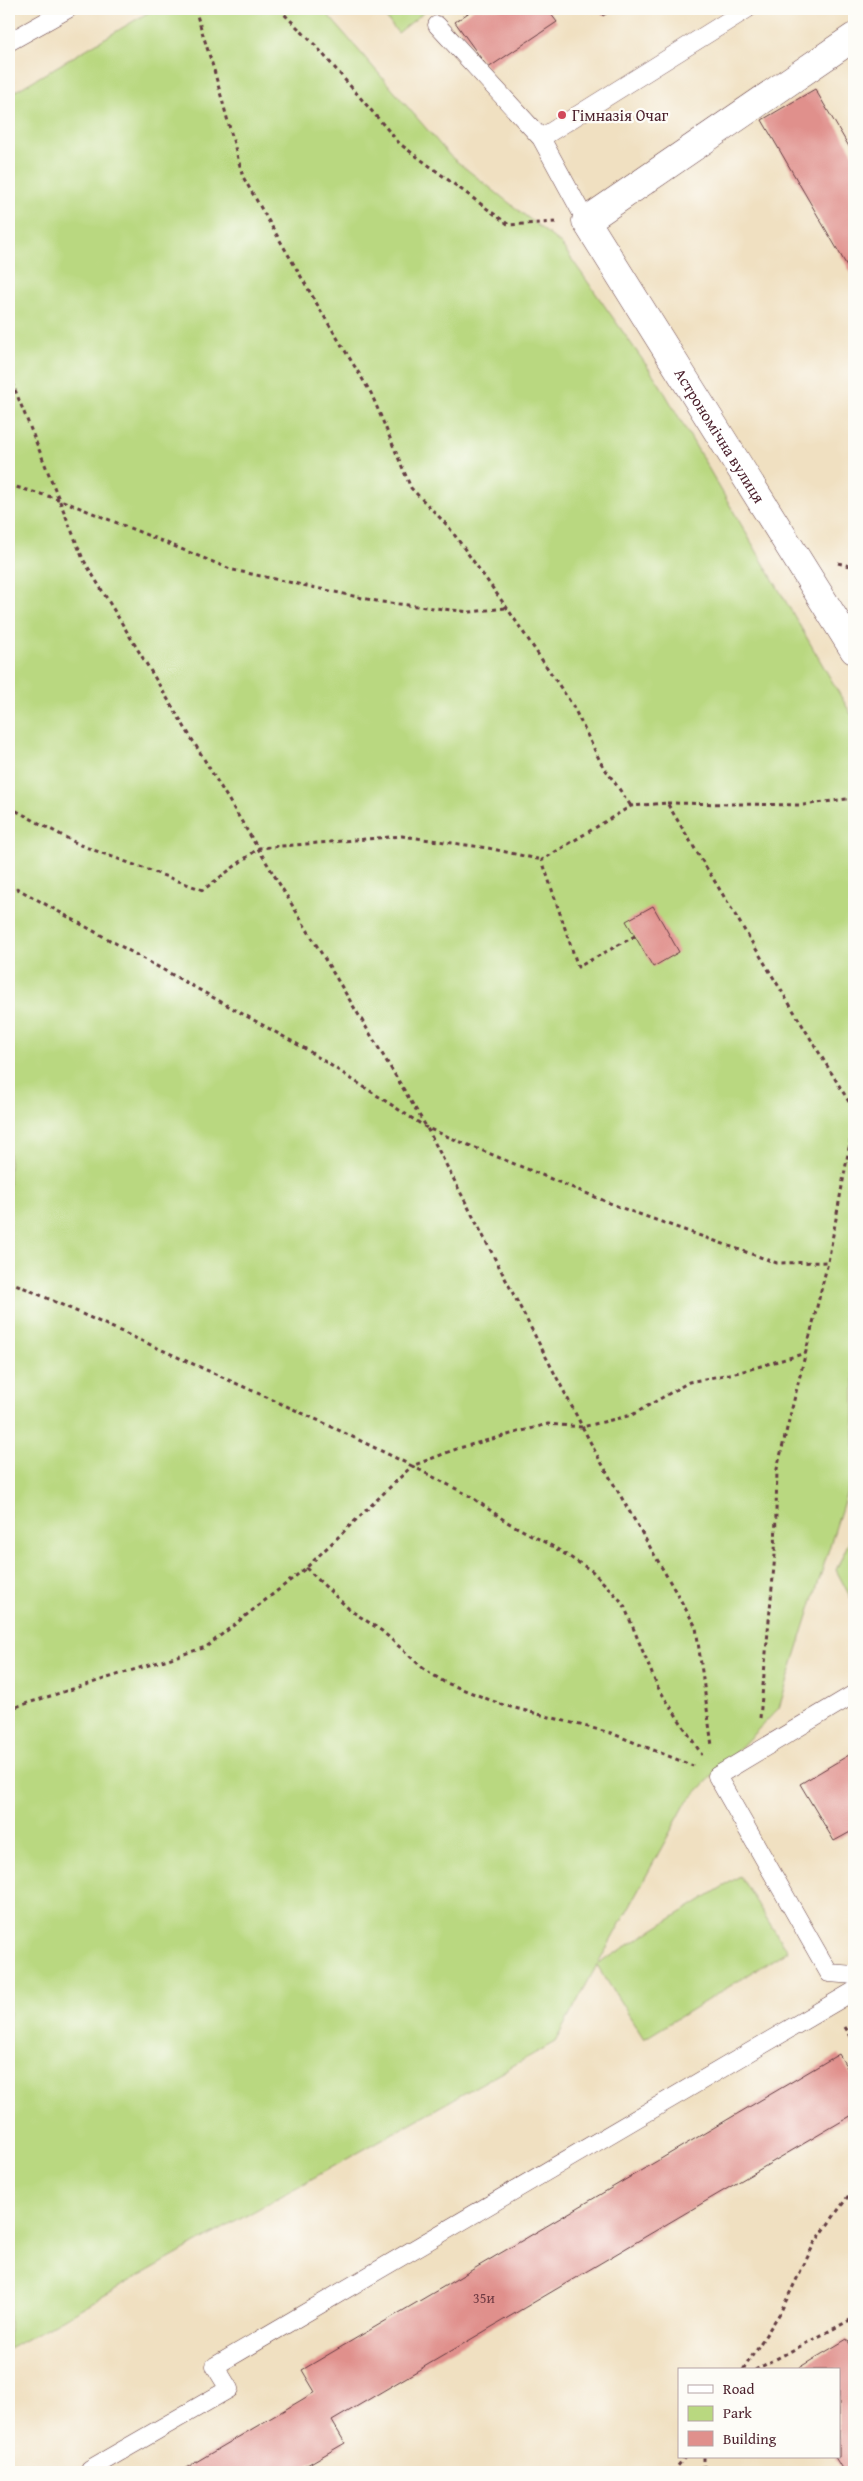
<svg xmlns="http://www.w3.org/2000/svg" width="863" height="2481" font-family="'Gentium Book Plus',serif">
<rect width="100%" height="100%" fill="#fdfcf7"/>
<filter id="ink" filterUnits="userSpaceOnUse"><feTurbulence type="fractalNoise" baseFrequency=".02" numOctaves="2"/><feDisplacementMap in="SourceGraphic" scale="10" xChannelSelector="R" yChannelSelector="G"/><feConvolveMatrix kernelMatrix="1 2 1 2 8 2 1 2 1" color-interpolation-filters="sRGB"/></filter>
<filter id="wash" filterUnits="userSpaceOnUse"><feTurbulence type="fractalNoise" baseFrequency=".0096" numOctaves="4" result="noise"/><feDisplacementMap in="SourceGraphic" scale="20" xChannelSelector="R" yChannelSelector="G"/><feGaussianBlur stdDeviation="1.12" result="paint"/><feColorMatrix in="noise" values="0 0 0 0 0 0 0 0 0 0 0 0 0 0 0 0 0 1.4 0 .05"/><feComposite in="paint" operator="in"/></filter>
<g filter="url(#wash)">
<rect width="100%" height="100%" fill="#f0e0c1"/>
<path fill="#b9d880" stroke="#827c56" d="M 154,9 L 323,9 L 450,156 L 561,244 L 659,383 L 854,719 L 854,1469 L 779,1708 L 686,1803 L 598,1964 L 740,1876 L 787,1951 L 644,2039 L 597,1965 L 555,2042 L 9,2349 L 9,95 Z
M 379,9 L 428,9 L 398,33 Z
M 854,1531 L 854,1604 L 836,1570 Z"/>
<g id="blocks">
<path fill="#e0908c" d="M 474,9 L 547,9 L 557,22 L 488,68 L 455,22 Z
M 598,9 L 614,9 L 603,16 Z
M 815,89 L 854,155 L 854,278 L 762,120 Z
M 653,906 L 679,952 L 653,967 L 626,921 Z
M 854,1752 L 854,1830 L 834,1841 L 800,1784 Z
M 839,2054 L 854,2080 L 854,2114 L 332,2421 L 345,2443 L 295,2472 L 179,2472 L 315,2392 L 302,2370 Z
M 847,2339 L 854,2351 L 854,2472 L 844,2472 L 835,2457 L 839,2457 L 839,2370 L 795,2370 Z"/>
</g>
</g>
<g filter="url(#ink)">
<use href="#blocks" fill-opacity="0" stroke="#633c42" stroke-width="1"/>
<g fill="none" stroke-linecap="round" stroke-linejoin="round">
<defs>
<path id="lane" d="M 437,25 L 541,138 L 747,9
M 9,42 L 68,9
M 541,138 L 586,221
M 854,1694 L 717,1776 L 829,1973 L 854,1975
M 91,2472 L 90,2469 L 229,2389 L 215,2366 L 854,1991"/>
<g id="street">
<path id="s1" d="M 854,37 L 586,221 L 854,650"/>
</g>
</defs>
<use href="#lane" stroke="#633c42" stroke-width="19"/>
<use href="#street" stroke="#633c42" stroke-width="29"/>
<path stroke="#633c42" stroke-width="3" stroke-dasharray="4 4" stroke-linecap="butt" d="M 195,9 L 214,70 L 243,177 L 328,323 L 371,393 L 411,488 L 448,526 L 507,608 L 573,706 L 601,763 L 631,806
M 279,9 L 316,46 L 400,144 L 509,225 L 556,222
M 9,375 L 83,559 L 427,1128 L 597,1455 L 696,1627 L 712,1746
M 9,485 L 58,499 L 233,570 L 381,602 L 470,612 L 506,608
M 838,563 L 854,567
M 667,803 L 803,805 L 854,798
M 9,807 L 80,845 L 203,890 L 259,848 L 402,836 L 488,848 L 542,860
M 9,884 L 304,1048 L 427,1128 L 622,1208 L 777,1263 L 828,1262
M 635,936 L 578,967 L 542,860 L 631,806 L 667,803 L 854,1110
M 9,1281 L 324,1423 L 412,1466 L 459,1448 L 548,1424 L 582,1427 L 632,1415 L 689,1382 L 740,1372 L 806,1353
M 306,1568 L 350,1610 L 382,1631 L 424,1669 L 444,1682 L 503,1705 L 611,1733 L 693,1766
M 9,1709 L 206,1647 L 306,1568 L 412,1466 L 470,1496 L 507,1522 L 552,1546 L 592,1571 L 623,1603 L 657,1686 L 702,1755
M 760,1718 L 775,1555 L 777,1469 L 828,1262 L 854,1121
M 845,2027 L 852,2038 L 854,2057
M 743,2370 L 780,2313 L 814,2244 L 854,2188
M 755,2370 L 854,2318
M 704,2457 L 704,2472
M 673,2472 L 685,2457"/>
<use href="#lane" stroke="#fff" stroke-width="18"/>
<use href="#street" stroke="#fff" stroke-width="28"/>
</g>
</g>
<circle fill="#d1495b" stroke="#fdfcf7" stroke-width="2" cx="562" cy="115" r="5"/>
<g text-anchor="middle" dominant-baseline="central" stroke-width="4.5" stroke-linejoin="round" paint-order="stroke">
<g font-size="14" fill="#703b43">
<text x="484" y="2298">35и</text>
</g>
<g font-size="16" fill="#4a1f2b" stroke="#fdfcf7" text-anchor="start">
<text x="572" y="115">Гімназія Очаг</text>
</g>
<g font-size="16" fill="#4a1f2b" stroke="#fdfcf7">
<text stroke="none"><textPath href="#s1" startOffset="578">Астрономічна вулиця</textPath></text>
</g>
</g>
<rect width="863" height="2481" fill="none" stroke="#fdfcf7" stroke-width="30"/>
<rect x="678" y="2368" width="162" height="90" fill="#fdfcf7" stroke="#b5a4a5"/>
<rect x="688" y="2385" width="25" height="8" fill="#ffffff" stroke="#b5a4a5"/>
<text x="723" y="2394" font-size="15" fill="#4a1f2b">Road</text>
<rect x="688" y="2406" width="25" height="15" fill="#b9d880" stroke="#b5a4a5"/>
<text x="723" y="2418" font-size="15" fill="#4a1f2b">Park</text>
<rect x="688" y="2431" width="25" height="15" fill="#e0908c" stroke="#b5a4a5"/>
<text x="723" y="2444" font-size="15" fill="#4a1f2b">Building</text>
</svg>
